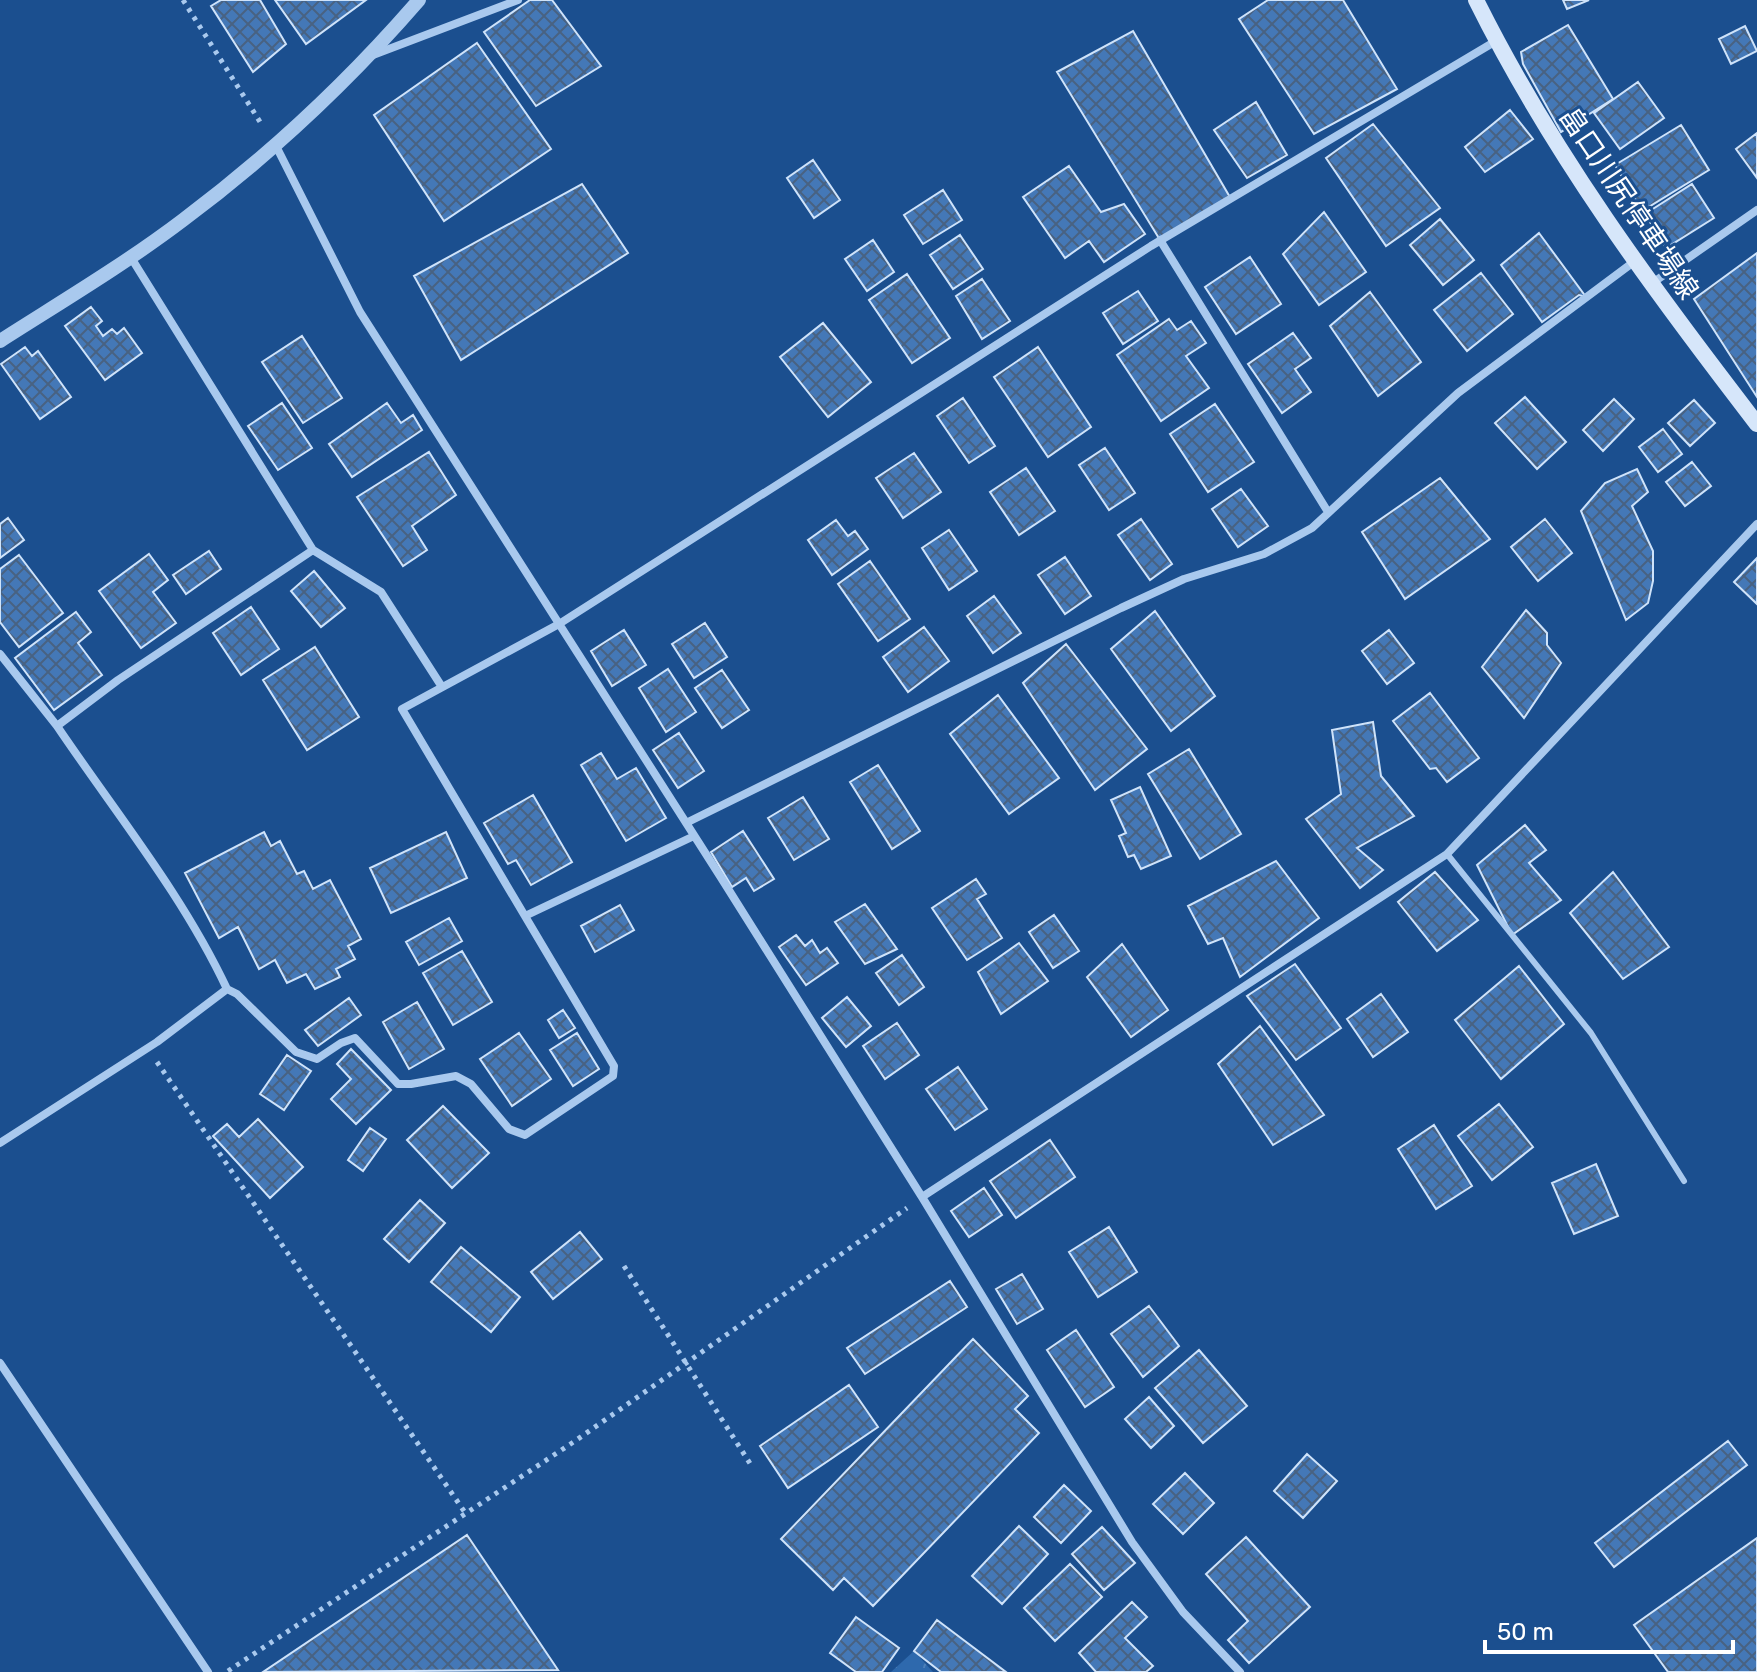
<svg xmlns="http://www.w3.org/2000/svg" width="1757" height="1672" font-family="Rubik,'Noto Sans JP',sans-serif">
<defs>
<pattern id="forest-crowns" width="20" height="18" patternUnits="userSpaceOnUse" patternTransform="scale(2)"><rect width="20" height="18" fill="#2e69ad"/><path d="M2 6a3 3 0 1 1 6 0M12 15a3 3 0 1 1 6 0" fill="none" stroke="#4d80b9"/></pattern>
<pattern id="building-cross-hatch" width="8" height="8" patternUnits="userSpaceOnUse" patternTransform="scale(2)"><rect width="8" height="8" fill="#4478b7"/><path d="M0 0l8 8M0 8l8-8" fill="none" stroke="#486282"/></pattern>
</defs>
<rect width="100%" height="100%" fill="#1b4f8f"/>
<path fill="url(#forest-crowns)" d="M 914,1651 L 933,1672 L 891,1672 Z"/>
<path fill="url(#building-cross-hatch)" stroke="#cfe3fa" stroke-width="2" d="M 221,0 L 260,0 L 286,44 L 253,72 L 211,6 Z
M 275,0 L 366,0 L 306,44 Z
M 530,0 L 552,0 L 601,66 L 536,106 L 484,32 Z
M 1268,0 L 1343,0 L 1397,89 L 1314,134 L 1239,19 Z
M 1563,0 L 1589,0 L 1567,9 Z
M 1568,25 L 1613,99 L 1561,132 L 1523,64 L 1521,52 Z
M 1745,26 L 1757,51 L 1731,64 L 1719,39 Z
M 1133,31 L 1231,199 L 1160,240 L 1057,72 Z
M 477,43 L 551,149 L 444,221 L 374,115 Z
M 1638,82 L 1664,118 L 1620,149 L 1594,113 Z
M 1256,102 L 1287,155 L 1247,178 L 1214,130 Z
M 1510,110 L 1533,139 L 1485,172 L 1465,147 Z
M 1373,124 L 1440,208 L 1386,246 L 1326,158 Z
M 1681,125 L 1709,170 L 1642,211 L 1615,165 Z
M 1757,133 L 1757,178 L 1736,149 Z
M 813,160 L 840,200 L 814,218 L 787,178 Z
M 1069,166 L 1101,212 L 1124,204 L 1145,234 L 1104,262 L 1089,241 L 1065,258 L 1023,197 Z
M 582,184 L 628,253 L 461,360 L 414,276 Z
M 1692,184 L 1714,218 L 1666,248 L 1645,214 Z
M 943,190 L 962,220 L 923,244 L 904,215 Z
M 1324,212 L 1366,272 L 1319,305 L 1283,254 Z
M 1440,219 L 1474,260 L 1443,285 L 1410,245 Z
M 1539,233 L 1586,297 L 1579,295 L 1542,322 L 1501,265 Z
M 960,235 L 983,269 L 953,289 L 930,255 Z
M 873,240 L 894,272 L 867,291 L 845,259 Z
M 1757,253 L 1757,397 L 1694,299 Z
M 1250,257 L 1281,304 L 1236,334 L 1205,287 Z
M 1481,273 L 1513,314 L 1467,351 L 1434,310 Z
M 907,274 L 950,338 L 912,363 L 869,300 Z
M 982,279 L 1010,321 L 982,339 L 956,296 Z
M 1138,291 L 1158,321 L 1123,344 L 1103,313 Z
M 1370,292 L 1421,362 L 1378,396 L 1330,326 Z
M 91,307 L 102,321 L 96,326 L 103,336 L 112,329 L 117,334 L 124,328 L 142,353 L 105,380 L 65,326 Z
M 1169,319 L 1177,330 L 1191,321 L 1206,343 L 1186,356 L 1209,388 L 1161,421 L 1117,355 Z
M 823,323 L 871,382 L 828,417 L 780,357 Z
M 1293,333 L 1311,358 L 1295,369 L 1311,392 L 1282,413 L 1248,364 Z
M 302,336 L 342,398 L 303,423 L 262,362 Z
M 25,347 L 32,356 L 38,351 L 71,397 L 40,419 L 1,364 Z
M 1038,347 L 1091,427 L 1048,457 L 994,377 Z
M 1525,397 L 1566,442 L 1537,469 L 1495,423 Z
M 963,398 L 995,446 L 969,463 L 937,416 Z
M 1614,399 L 1634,419 L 1603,451 L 1583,430 Z
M 1694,400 L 1715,423 L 1690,446 L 1668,423 Z
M 282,403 L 312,448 L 278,470 L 248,426 Z
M 387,403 L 401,423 L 413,415 L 422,430 L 352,477 L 329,444 Z
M 1215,404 L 1254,462 L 1208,492 L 1170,434 Z
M 1663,429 L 1682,454 L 1658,472 L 1639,447 Z
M 1105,448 L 1135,493 L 1109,510 L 1079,465 Z
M 429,452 L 456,495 L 412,526 L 427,550 L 403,566 L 357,497 Z
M 914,453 L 941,492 L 903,518 L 876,478 Z
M 1692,462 L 1711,486 L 1685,506 L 1666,482 Z
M 1026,468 L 1055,511 L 1019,535 L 990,492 Z
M 1637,469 L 1648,492 L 1632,506 L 1653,551 L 1653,581 L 1648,603 L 1626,620 L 1581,511 L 1605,483 Z
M 1440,478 L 1490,539 L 1405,599 L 1362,532 Z
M 1241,489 L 1268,526 L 1238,547 L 1212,509 Z
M 8,518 L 24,540 L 0,558 L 0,524 Z
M 1141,519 L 1172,564 L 1150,580 L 1118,535 Z
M 1545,519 L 1572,553 L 1538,581 L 1511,547 Z
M 836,520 L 848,536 L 855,531 L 868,549 L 832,575 L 808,540 Z
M 949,530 L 977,571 L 949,590 L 922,548 Z
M 209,551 L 221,569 L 186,594 L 173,575 Z
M 149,554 L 168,580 L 153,592 L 176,623 L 141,648 L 99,591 Z
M 19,555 L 63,613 L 19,647 L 0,622 L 0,569 Z
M 1065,557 L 1091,596 L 1065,614 L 1038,575 Z
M 1757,558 L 1757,604 L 1734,582 Z
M 870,561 L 910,619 L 878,641 L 838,584 Z
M 314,571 L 345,608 L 321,627 L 291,591 Z
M 994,596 L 1021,633 L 993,653 L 967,616 Z
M 251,607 L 279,649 L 241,675 L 213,633 Z
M 1526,610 L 1547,633 L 1547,645 L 1561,663 L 1524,718 L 1482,667 Z
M 1155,611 L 1215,696 L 1171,731 L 1111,649 Z
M 76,612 L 91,632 L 78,643 L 102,675 L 54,710 L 15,658 Z
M 705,623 L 727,657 L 694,678 L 672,644 Z
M 924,627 L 949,661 L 908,692 L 883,657 Z
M 624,630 L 646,665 L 612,686 L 591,651 Z
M 1389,630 L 1414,663 L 1387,684 L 1362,651 Z
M 1066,644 L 1147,749 L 1095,790 L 1023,683 Z
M 315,647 L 359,717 L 307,750 L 263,680 Z
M 668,669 L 696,712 L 666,732 L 639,688 Z
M 722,670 L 749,710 L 722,728 L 695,688 Z
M 1430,693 L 1479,758 L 1447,782 L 1436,768 L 1430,769 L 1393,721 Z
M 998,695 L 1059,778 L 1009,814 L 950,734 Z
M 1373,722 L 1381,776 L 1414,816 L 1357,848 L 1383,870 L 1360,888 L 1306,819 L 1341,794 L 1332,730 Z
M 679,733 L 704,771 L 678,788 L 653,750 Z
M 1189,749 L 1241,834 L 1200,859 L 1148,774 Z
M 601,753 L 617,779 L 636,768 L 666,818 L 626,841 L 581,765 Z
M 878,765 L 920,831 L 892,849 L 850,782 Z
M 1140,787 L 1171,856 L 1141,869 L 1134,855 L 1128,857 L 1119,836 L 1126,833 L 1111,800 Z
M 533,795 L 572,862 L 531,885 L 516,860 L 508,864 L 484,823 Z
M 803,797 L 829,839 L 794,860 L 768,818 Z
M 1525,825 L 1546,850 L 1529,863 L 1561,900 L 1512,935 L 1477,865 Z
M 743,831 L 774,879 L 754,891 L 746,878 L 732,887 L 711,852 Z
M 264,832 L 271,846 L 280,841 L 297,874 L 304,871 L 313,889 L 330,880 L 361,939 L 348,946 L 355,959 L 336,969 L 340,977 L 315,989 L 306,974 L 287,983 L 275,960 L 259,969 L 238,927 L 219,938 L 185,873 Z
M 446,832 L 467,878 L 391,913 L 370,868 Z
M 1276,861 L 1319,918 L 1240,977 L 1223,938 L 1208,944 L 1188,906 Z
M 1435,872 L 1478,920 L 1437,951 L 1398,902 Z
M 1613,872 L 1669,947 L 1623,979 L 1570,913 Z
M 976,879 L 986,894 L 977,899 L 1002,938 L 967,960 L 932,908 Z
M 865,904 L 897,949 L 865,964 L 835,922 Z
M 620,905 L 634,930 L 595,952 L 581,926 Z
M 1054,915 L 1079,951 L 1053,968 L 1029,932 Z
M 449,918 L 462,941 L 419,965 L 406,942 Z
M 796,935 L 805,946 L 812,940 L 820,953 L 827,948 L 838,963 L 806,985 L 779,947 Z
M 1019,943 L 1048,981 L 1001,1014 L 978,972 Z
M 1122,944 L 1168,1010 L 1131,1037 L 1087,977 Z
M 462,951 L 492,1002 L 453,1025 L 423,973 Z
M 902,955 L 924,987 L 899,1005 L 876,973 Z
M 1295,964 L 1341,1028 L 1296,1060 L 1247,996 Z
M 1519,966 L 1564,1024 L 1501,1079 L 1455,1020 Z
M 1381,994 L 1408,1032 L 1373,1057 L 1347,1019 Z
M 847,997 L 871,1026 L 846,1047 L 822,1018 Z
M 349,998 L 361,1015 L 318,1046 L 305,1030 Z
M 417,1002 L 444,1049 L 409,1069 L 383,1022 Z
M 563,1010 L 575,1028 L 559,1038 L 548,1020 Z
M 897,1023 L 919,1055 L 885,1079 L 863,1046 Z
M 1260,1026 L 1324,1115 L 1273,1145 L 1218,1064 Z
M 519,1033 L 551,1079 L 512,1106 L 480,1059 Z
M 577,1033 L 599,1069 L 573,1086 L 550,1050 Z
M 351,1049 L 391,1090 L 356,1124 L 331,1099 L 351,1079 L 337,1064 Z
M 287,1055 L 311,1071 L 284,1110 L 260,1094 Z
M 958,1067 L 987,1109 L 955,1130 L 926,1089 Z
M 1499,1104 L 1533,1147 L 1492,1180 L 1458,1136 Z
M 443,1106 L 489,1153 L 452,1188 L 407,1140 Z
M 258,1119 L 303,1167 L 270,1198 L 213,1136 L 227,1124 L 239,1137 Z
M 1434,1125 L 1472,1186 L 1436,1209 L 1398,1149 Z
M 370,1128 L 386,1139 L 363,1171 L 348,1160 Z
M 1050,1140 L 1075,1177 L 1016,1218 L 990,1181 Z
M 1596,1164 L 1618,1216 L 1574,1234 L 1552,1183 Z
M 984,1188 L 1002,1215 L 969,1237 L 951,1211 Z
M 420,1200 L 445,1223 L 409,1262 L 384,1239 Z
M 1109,1227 L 1137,1272 L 1098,1297 L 1069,1252 Z
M 580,1232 L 602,1259 L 553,1299 L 531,1272 Z
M 461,1247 L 520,1297 L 491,1332 L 431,1282 Z
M 1022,1274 L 1043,1309 L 1017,1324 L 996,1289 Z
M 950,1281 L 967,1307 L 865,1374 L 847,1348 Z
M 1149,1306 L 1179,1346 L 1143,1377 L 1111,1334 Z
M 1076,1330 L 1114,1387 L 1085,1407 L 1047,1350 Z
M 973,1339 L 1028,1396 L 1015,1409 L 1039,1433 L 873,1606 L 844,1578 L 833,1590 L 781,1539 Z
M 1199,1350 L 1247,1406 L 1203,1443 L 1155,1388 Z
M 849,1385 L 878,1427 L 788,1488 L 760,1446 Z
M 1149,1397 L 1174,1426 L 1151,1448 L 1125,1419 Z
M 1728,1441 L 1747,1465 L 1614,1567 L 1595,1543 Z
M 1307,1454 L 1337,1481 L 1303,1518 L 1274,1491 Z
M 1185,1473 L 1214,1503 L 1183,1534 L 1153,1504 Z
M 1064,1485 L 1091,1511 L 1061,1543 L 1034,1517 Z
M 1019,1526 L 1048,1554 L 1002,1604 L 972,1576 Z
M 1102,1527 L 1135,1563 L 1104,1590 L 1072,1554 Z
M 467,1535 L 558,1670 L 263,1672 Z
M 1246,1537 L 1310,1607 L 1249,1663 L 1228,1640 L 1248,1621 L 1206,1574 Z
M 1757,1538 L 1757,1672 L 1668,1672 L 1634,1625 Z
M 1070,1564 L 1102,1597 L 1055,1641 L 1024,1608 Z
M 1132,1602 L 1147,1617 L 1125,1638 L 1153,1666 L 1146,1672 L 1096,1672 L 1079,1653 Z
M 856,1617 L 899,1648 L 882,1672 L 856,1672 L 830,1653 Z
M 937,1620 L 1006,1672 L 941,1672 L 914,1651 Z"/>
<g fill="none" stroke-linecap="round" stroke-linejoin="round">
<path stroke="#a9c9ee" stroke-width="5" stroke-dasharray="4 6" stroke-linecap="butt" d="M 183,0 L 262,125
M 157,1062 L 466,1514
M 624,1266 L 751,1465
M 228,1671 L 575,1441 L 907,1208"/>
<path stroke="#a9c9ee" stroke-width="6" d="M 1447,854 L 1591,1033 L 1684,1181"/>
<path stroke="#a9c9ee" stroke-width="8" d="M 373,55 L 518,0
M 276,146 L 360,312 L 720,876 L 922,1197 L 1132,1542 L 1183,1612 L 1240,1672
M 1160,240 L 1328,512
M 130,256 L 313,550
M 1651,284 L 1757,210
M 0,654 L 57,726
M 686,823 L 1121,608 L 1184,579 L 1264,554 L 1312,528 L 1458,393 L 1635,261
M 525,916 L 694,836
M 227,989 C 183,895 115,812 57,726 L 118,680 L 313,550 L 381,592 L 442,687
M 0,1143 L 157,1042 L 227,989 L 237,994 L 296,1052 L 317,1059 L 341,1043 L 355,1038 L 398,1084 L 411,1084 L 456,1076 L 471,1084 L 509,1129 L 525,1135 L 613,1076 L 614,1066 L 402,709 L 559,624 L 1151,246 L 1496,41
M 922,1197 L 1447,854 L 1757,524
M 0,1363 L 208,1672"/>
<path stroke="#a9c9ee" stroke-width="14" d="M 0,341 C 61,302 125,264 183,220 C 270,155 348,82 419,0"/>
<path stroke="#d6e6fa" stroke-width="16" d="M 1476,0 C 1552,153 1653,289 1757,424"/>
</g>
<g text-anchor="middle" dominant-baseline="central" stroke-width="6" stroke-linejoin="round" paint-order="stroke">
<g font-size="28" fill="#fff" stroke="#1b4f8f">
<text transform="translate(1629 203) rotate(56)">畠口川尻停車場線</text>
</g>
</g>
<path d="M1485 1640v12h248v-12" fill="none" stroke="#ffffff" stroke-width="4"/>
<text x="1497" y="1640" font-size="24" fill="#ffffff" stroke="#1b4f8f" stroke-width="6" paint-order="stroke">50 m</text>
</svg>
